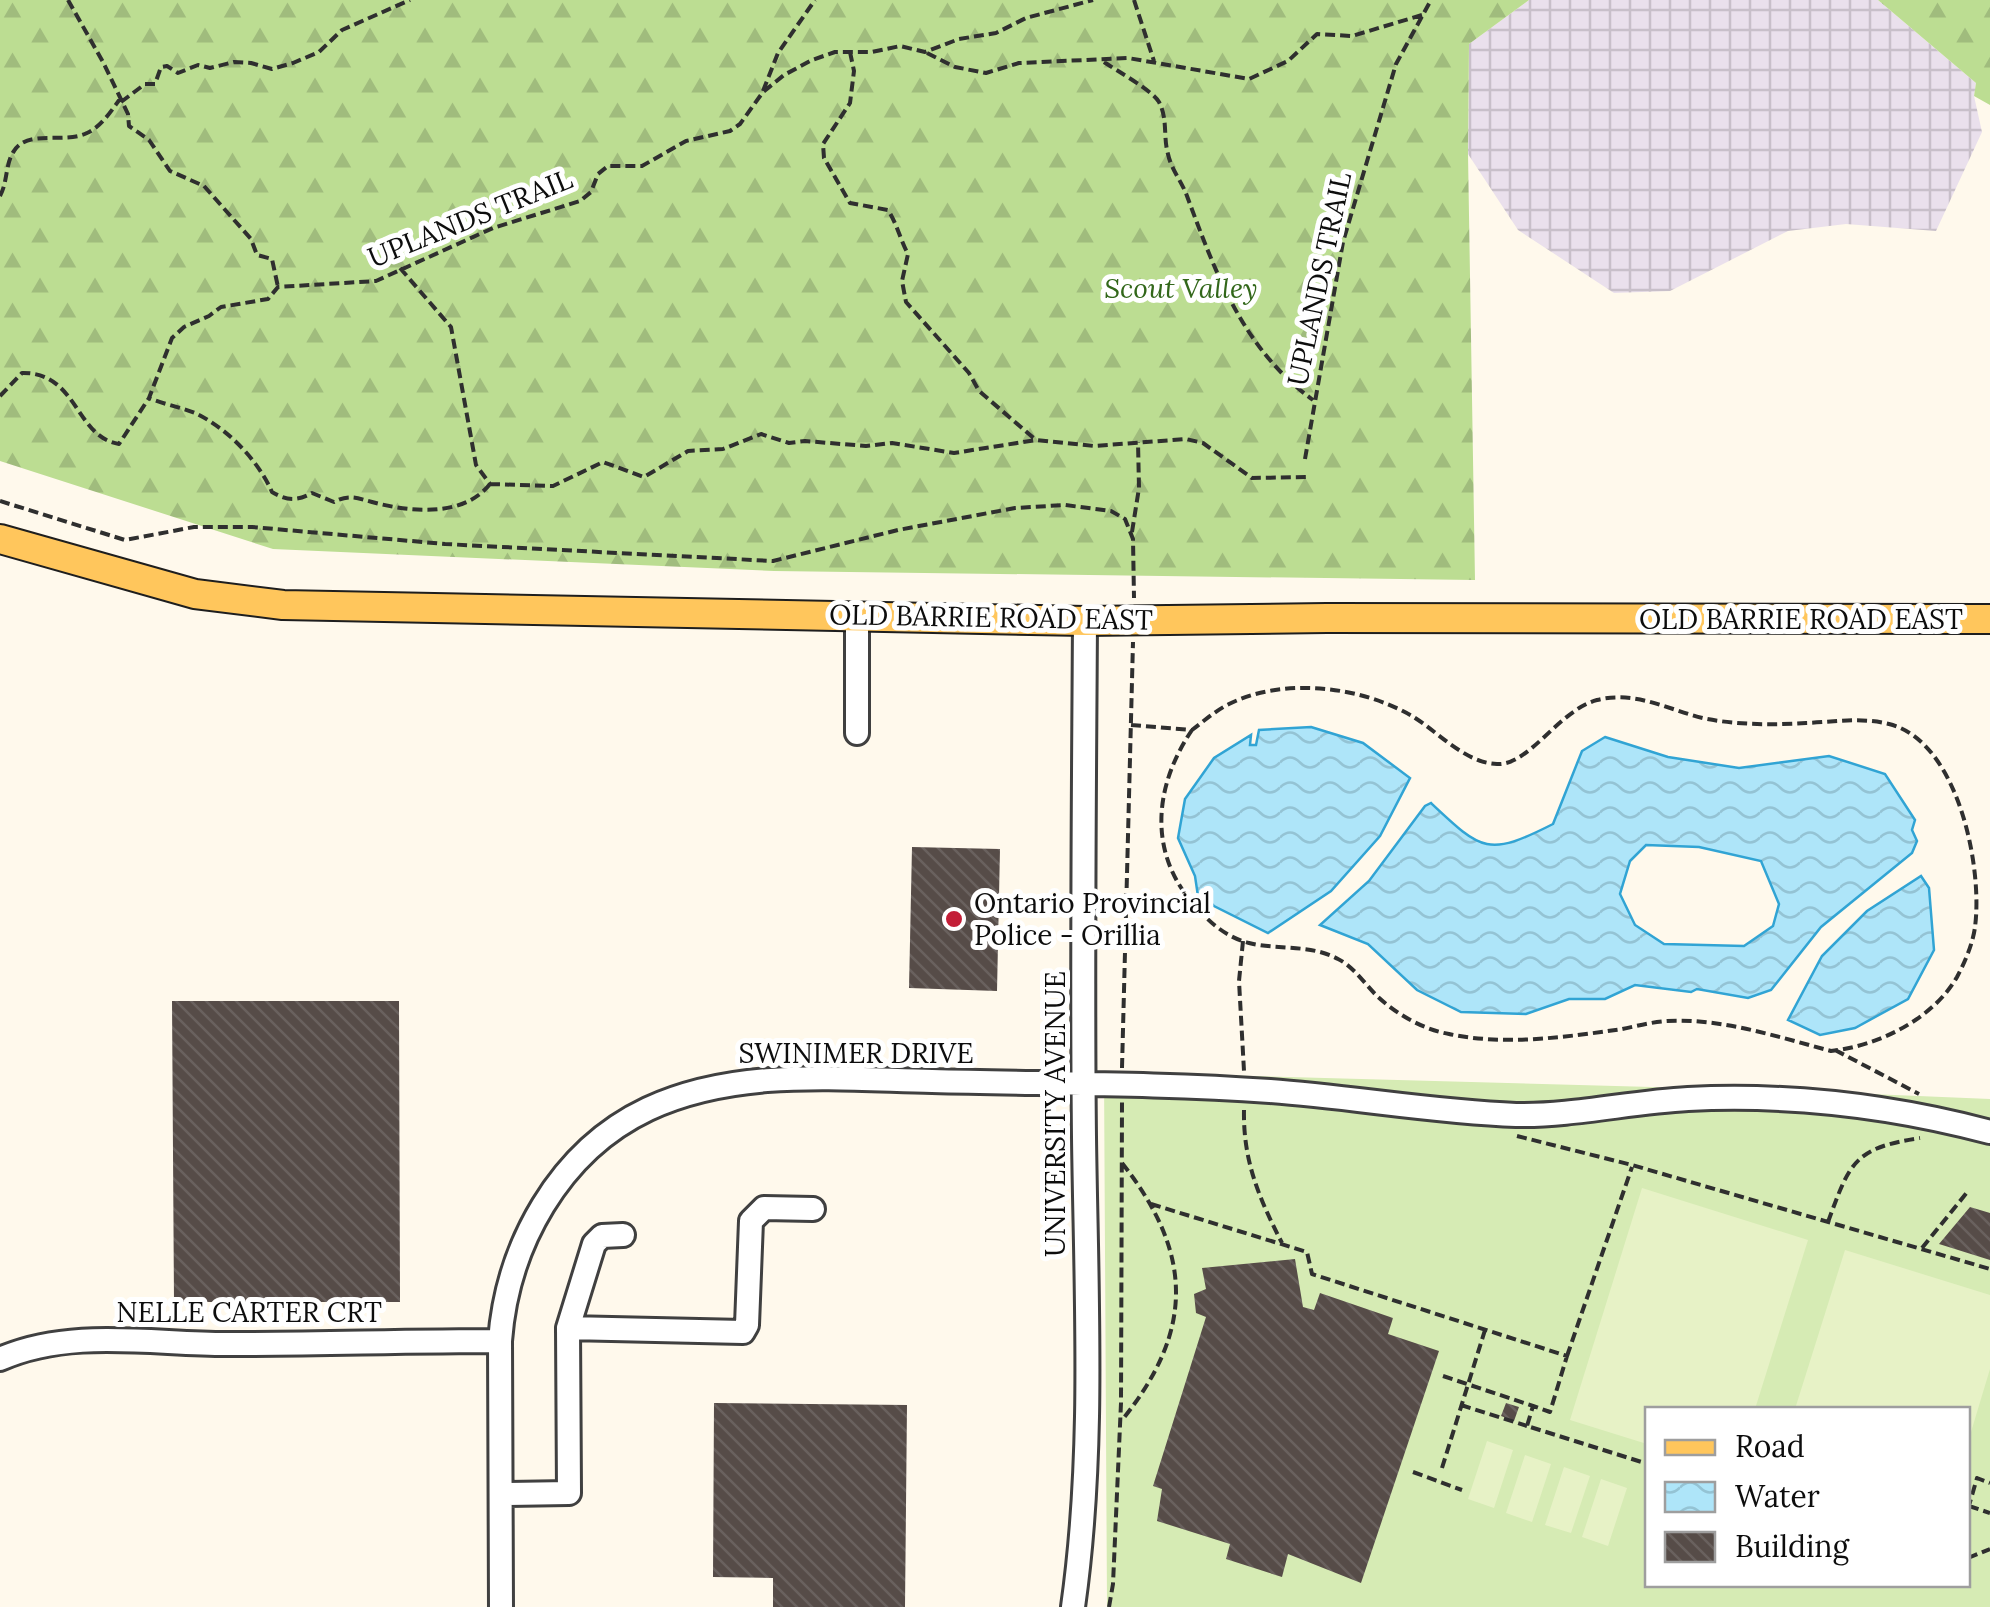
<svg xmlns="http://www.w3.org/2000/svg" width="1990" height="1607" font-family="Lora,serif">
<defs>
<pattern id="industrial-grid" width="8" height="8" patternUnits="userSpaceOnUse" patternTransform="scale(2.5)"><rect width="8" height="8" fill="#eae0ec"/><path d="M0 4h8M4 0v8" fill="none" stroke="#c8bfc9"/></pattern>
<pattern id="forest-firs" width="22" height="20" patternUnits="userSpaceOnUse" patternTransform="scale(2.5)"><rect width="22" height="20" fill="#bcdd92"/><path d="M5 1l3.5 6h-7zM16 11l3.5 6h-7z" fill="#a0bc7d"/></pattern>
<pattern id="water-waves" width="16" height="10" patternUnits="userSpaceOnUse" patternTransform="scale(2.5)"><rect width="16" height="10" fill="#aee5f9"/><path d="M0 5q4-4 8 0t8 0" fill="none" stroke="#94c3d4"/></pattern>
<pattern id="building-back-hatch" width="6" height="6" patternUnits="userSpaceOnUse" patternTransform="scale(2.5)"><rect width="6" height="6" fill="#564c48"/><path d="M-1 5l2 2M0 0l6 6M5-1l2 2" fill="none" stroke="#69615e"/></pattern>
</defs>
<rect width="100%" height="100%" fill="#fff9ec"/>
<path fill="url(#industrial-grid)" d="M 1529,0 L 1878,0 L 1976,83 L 1974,96 L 1982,132 L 1936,231 L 1846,224 L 1788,231 L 1670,291 L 1614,293 L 1518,230 L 1468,154 L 1469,44 Z"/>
<path fill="#d6ebb4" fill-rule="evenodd" d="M 1104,1072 L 1799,1091 L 1990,1099 L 1990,1607 L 1107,1607 ZM 1648,1410 L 1968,1410 L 1968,1584 L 1648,1584 Z"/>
<path fill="url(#forest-firs)" d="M 0,0 L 1529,0 L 1469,44 L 1468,154 L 1475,580 L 774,571 L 273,549 L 0,461 Z
M 1878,0 L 1990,0 L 1990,105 L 1974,96 L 1976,83 Z"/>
<path fill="#e7f2c6" d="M 1642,1188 L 1808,1240 L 1755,1409 L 1648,1410 L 1647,1444 L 1570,1420 Z
M 1845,1250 L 1990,1295 L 1990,1369 L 1968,1442 L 1968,1410 L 1795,1409 Z
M 1487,1441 L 1513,1450 L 1494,1508 L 1468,1499 Z
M 1525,1455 L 1551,1464 L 1532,1522 L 1506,1513 Z
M 1564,1467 L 1590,1476 L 1571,1533 L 1545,1525 Z
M 1601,1479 L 1627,1488 L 1608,1546 L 1582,1537 Z"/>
<path fill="url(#water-waves)" stroke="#31a4d4" stroke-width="2.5" fill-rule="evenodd" d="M 1311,727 L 1363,743 L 1410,778 L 1380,836 L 1331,891 L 1268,933 L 1214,906 L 1207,898 L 1199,903 L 1195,876 L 1178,838 L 1185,799 L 1214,758 L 1251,735 L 1250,745 L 1256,745 L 1259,730 Z
M 1605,737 L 1668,757 L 1739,768 L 1829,756 L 1885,774 L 1915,820 L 1912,830 L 1917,841 L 1912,853 L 1821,927 L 1771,990 L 1748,998 L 1697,989 L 1691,992 L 1635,985 L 1605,999 L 1569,999 L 1526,1014 L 1461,1012 L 1417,990 L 1368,944 L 1320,925 L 1369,881 L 1425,806 L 1431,803 C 1482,851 1488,857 1553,824 L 1582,751 ZM 1646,845 L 1699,847 L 1761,861 L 1779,904 L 1773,926 L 1744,946 L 1664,944 L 1635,925 L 1620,894 L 1630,861 Z
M 1921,876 L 1929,888 L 1934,950 L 1908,999 L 1855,1028 L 1820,1035 L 1788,1020 L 1822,956 L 1867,911 Z"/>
<path fill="url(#building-back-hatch)" d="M 912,847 L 1000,849 L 997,991 L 909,988 Z
M 172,1001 L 399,1001 L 400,1302 L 174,1302 Z
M 1970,1207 L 1990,1213 L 1990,1260 L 1939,1244 Z
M 1295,1259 L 1303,1307 L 1314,1310 L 1320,1293 L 1393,1318 L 1388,1334 L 1439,1351 L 1361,1583 L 1288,1554 L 1282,1577 L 1226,1559 L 1230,1544 L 1157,1521 L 1162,1489 L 1153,1486 L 1206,1317 L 1196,1313 L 1194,1294 L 1206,1289 L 1202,1268 Z
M 714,1403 L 907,1405 L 905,1607 L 773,1607 L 773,1578 L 713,1577 Z
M 1506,1403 L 1519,1407 L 1514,1421 L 1501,1416 Z"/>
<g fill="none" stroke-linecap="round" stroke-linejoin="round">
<defs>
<path id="minor" d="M 857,733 L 857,616
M 568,1328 L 743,1332 L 747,1325 L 751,1221 L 764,1208 L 813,1209
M 0,1359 C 70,1328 151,1344 226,1344 C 317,1344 408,1341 500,1341
M 502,1494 L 569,1493 L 568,1328 L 594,1244 L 602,1236 L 623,1235
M 501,1607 L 500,1341 C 507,1246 559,1151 648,1109 C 736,1068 838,1079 932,1081 C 1044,1084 1158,1083 1270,1091 C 1352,1097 1434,1112 1516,1115 C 1573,1116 1631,1102 1688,1099 C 1790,1094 1892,1106 1990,1132
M 1073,1607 C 1095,1452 1086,1293 1084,1137 C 1082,965 1084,793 1085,621"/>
<path id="major" d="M 0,539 L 195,594 L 283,605 L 1085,621 L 1327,618 L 1990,619"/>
</defs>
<use href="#minor" stroke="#404040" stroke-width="28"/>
<use href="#major" stroke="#1e1e1e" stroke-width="32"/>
<path stroke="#2f2f2f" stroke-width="4" stroke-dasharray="10 5" stroke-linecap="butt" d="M 68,0 L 103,62 L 128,114 L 129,126 L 149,140 L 170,171 L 204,186 L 251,239 L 257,255 L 272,259 L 278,287
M 1134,0 L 1154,61
M 850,52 L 854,71 L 850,103 L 823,144 L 824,158 L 850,203 L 888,210 C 897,224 900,239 908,254 L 902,281 L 906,302 L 969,373 L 979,391 L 1036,440
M 927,53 L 955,67 L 986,73 L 1019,63 L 1128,58 L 1249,79 L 1288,61 L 1317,34 L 1352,36 L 1422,15
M 1104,62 C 1117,71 1152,90 1159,102 C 1168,119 1163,137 1168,154 C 1171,169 1182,182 1187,196 C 1216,274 1243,349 1313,400
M 763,91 L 778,53 L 815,0
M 121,102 L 145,84 L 155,84 L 161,67 L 167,66 L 178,73 L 198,65 L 210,68 L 234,62 L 251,63 L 272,69 L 293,63 L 319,52 L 342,30 L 410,0
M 0,196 C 8,181 5,164 14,151 C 27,129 66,144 87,133 C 101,127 111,111 120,99
M 400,268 L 451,327 L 476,465 L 490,484
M 0,396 L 22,373 C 78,372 75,437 119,444 L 149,398
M 1305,459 L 1343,242 L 1396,64 L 1431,0
M 490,484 C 463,518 409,512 372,502 C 357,498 349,494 334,502 L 312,493 C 297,501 287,501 272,492 C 258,460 227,428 195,413 C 180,407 163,404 149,398 L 172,338 L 184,327 L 209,316 L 221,307 L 268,299 L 278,287 L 376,281 L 493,228 L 580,201 L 591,192 L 598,174 L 608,166 L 642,166 L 686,141 L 730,131 L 740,124 L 763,92 L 784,75 L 812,60 L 835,52 L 872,52 L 900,46 L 925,52 L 959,39 L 996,33 L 1026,18 L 1093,0
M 490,484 L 553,486 L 603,462 L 644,477 L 688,451 L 723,449 L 761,434 L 789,443 L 805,441 L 866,446 L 892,443 L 954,453 L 1036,440 L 1094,446 L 1186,439 L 1203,443 L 1252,478 L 1306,477
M 0,501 L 125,540 L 194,527 L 252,527 L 445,544 L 773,561 L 898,530 L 1015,508 L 1065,505 L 1111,511 L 1125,519 L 1133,539 L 1134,598
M 1132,532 L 1139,488 L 1138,442
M 1131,725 L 1192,730 C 1204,721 1215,711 1229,704 C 1284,677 1360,686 1412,716 C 1437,731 1465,763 1497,764 C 1529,766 1559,710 1597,700 C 1637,690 1670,711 1707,719 C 1739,725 1774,725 1806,723 C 1834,722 1861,717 1889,724 C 1958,741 1983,867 1975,927 C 1973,943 1965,962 1957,977 C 1933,1019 1878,1046 1831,1051 C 1778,1037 1722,1018 1667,1021 C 1652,1022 1637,1026 1622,1029 C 1567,1037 1504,1046 1449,1034 C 1422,1029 1396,1014 1376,995 C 1364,983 1354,967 1338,959 C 1311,944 1277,950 1249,943 C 1229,938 1212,925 1199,910 C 1148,858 1152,789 1192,730
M 1243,941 L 1239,981 L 1244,1071
M 1835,1050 L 1919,1094
M 1122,1068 L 1133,642
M 1244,1110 C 1243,1161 1259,1198 1282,1243
M 1517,1136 L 1632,1165 L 1990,1269
M 1122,1163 C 1193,1253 1195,1330 1122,1420
M 1151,1204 L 1307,1252 L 1312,1274 L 1567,1356 L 1550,1412 L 1533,1406
M 1828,1222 C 1850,1162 1854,1148 1920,1138
M 1922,1248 L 1969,1190
M 1567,1356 L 1632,1167
M 1443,1376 L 1533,1406 L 1527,1426 L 1648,1464
M 1461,1405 L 1527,1426
M 1442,1468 L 1485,1330
M 1413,1472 L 1462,1490
M 1969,1506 L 1990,1513
M 1968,1509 L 1977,1478 L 1990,1483
M 1968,1558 L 1990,1549
M 1109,1607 L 1113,1584 L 1121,1403 L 1122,1102"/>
<use href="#minor" stroke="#fff" stroke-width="22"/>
<use href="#major" stroke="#ffc65c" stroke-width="28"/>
</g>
<circle fill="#c31e37" stroke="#fff" stroke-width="4" cx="954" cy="919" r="10"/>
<g text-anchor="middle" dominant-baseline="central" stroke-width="10" stroke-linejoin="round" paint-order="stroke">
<g font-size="28" fill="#0d0d0d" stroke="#fff">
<text transform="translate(470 218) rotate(-22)">UPLANDS TRAIL</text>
<text transform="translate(1319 279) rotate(-78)">UPLANDS TRAIL</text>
<text transform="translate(991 617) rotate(1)">OLD BARRIE ROAD EAST</text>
<text x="1801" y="619">OLD BARRIE ROAD EAST</text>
<text x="856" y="1053">SWINIMER DRIVE</text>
<text transform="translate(1055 1114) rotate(-90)">UNIVERSITY AVENUE</text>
<text x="249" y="1312">NELLE CARTER CRT</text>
</g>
<g font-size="28" font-style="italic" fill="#32671a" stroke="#fff">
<text x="1181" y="288">Scout Valley</text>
</g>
<g font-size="28" fill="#0d0d0d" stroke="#fff" text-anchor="start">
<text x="974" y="903">Ontario Provincial<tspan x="974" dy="32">Police - Orillia</tspan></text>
</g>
</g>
<rect x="1645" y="1407" width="325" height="180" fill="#ffffff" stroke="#9e9e9e" stroke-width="2.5"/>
<rect x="1665" y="1440" width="50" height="15" fill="#ffc65c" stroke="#9e9e9e" stroke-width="2.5"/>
<text x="1735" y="1457" font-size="30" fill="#0d0d0d">Road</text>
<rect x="1665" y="1482" width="50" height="30" fill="url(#water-waves)" stroke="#9e9e9e" stroke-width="2.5"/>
<text x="1735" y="1507" font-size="30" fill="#0d0d0d">Water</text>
<rect x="1665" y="1532" width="50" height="30" fill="url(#building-back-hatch)" stroke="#9e9e9e" stroke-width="2.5"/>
<text x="1735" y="1557" font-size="30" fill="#0d0d0d">Building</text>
</svg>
